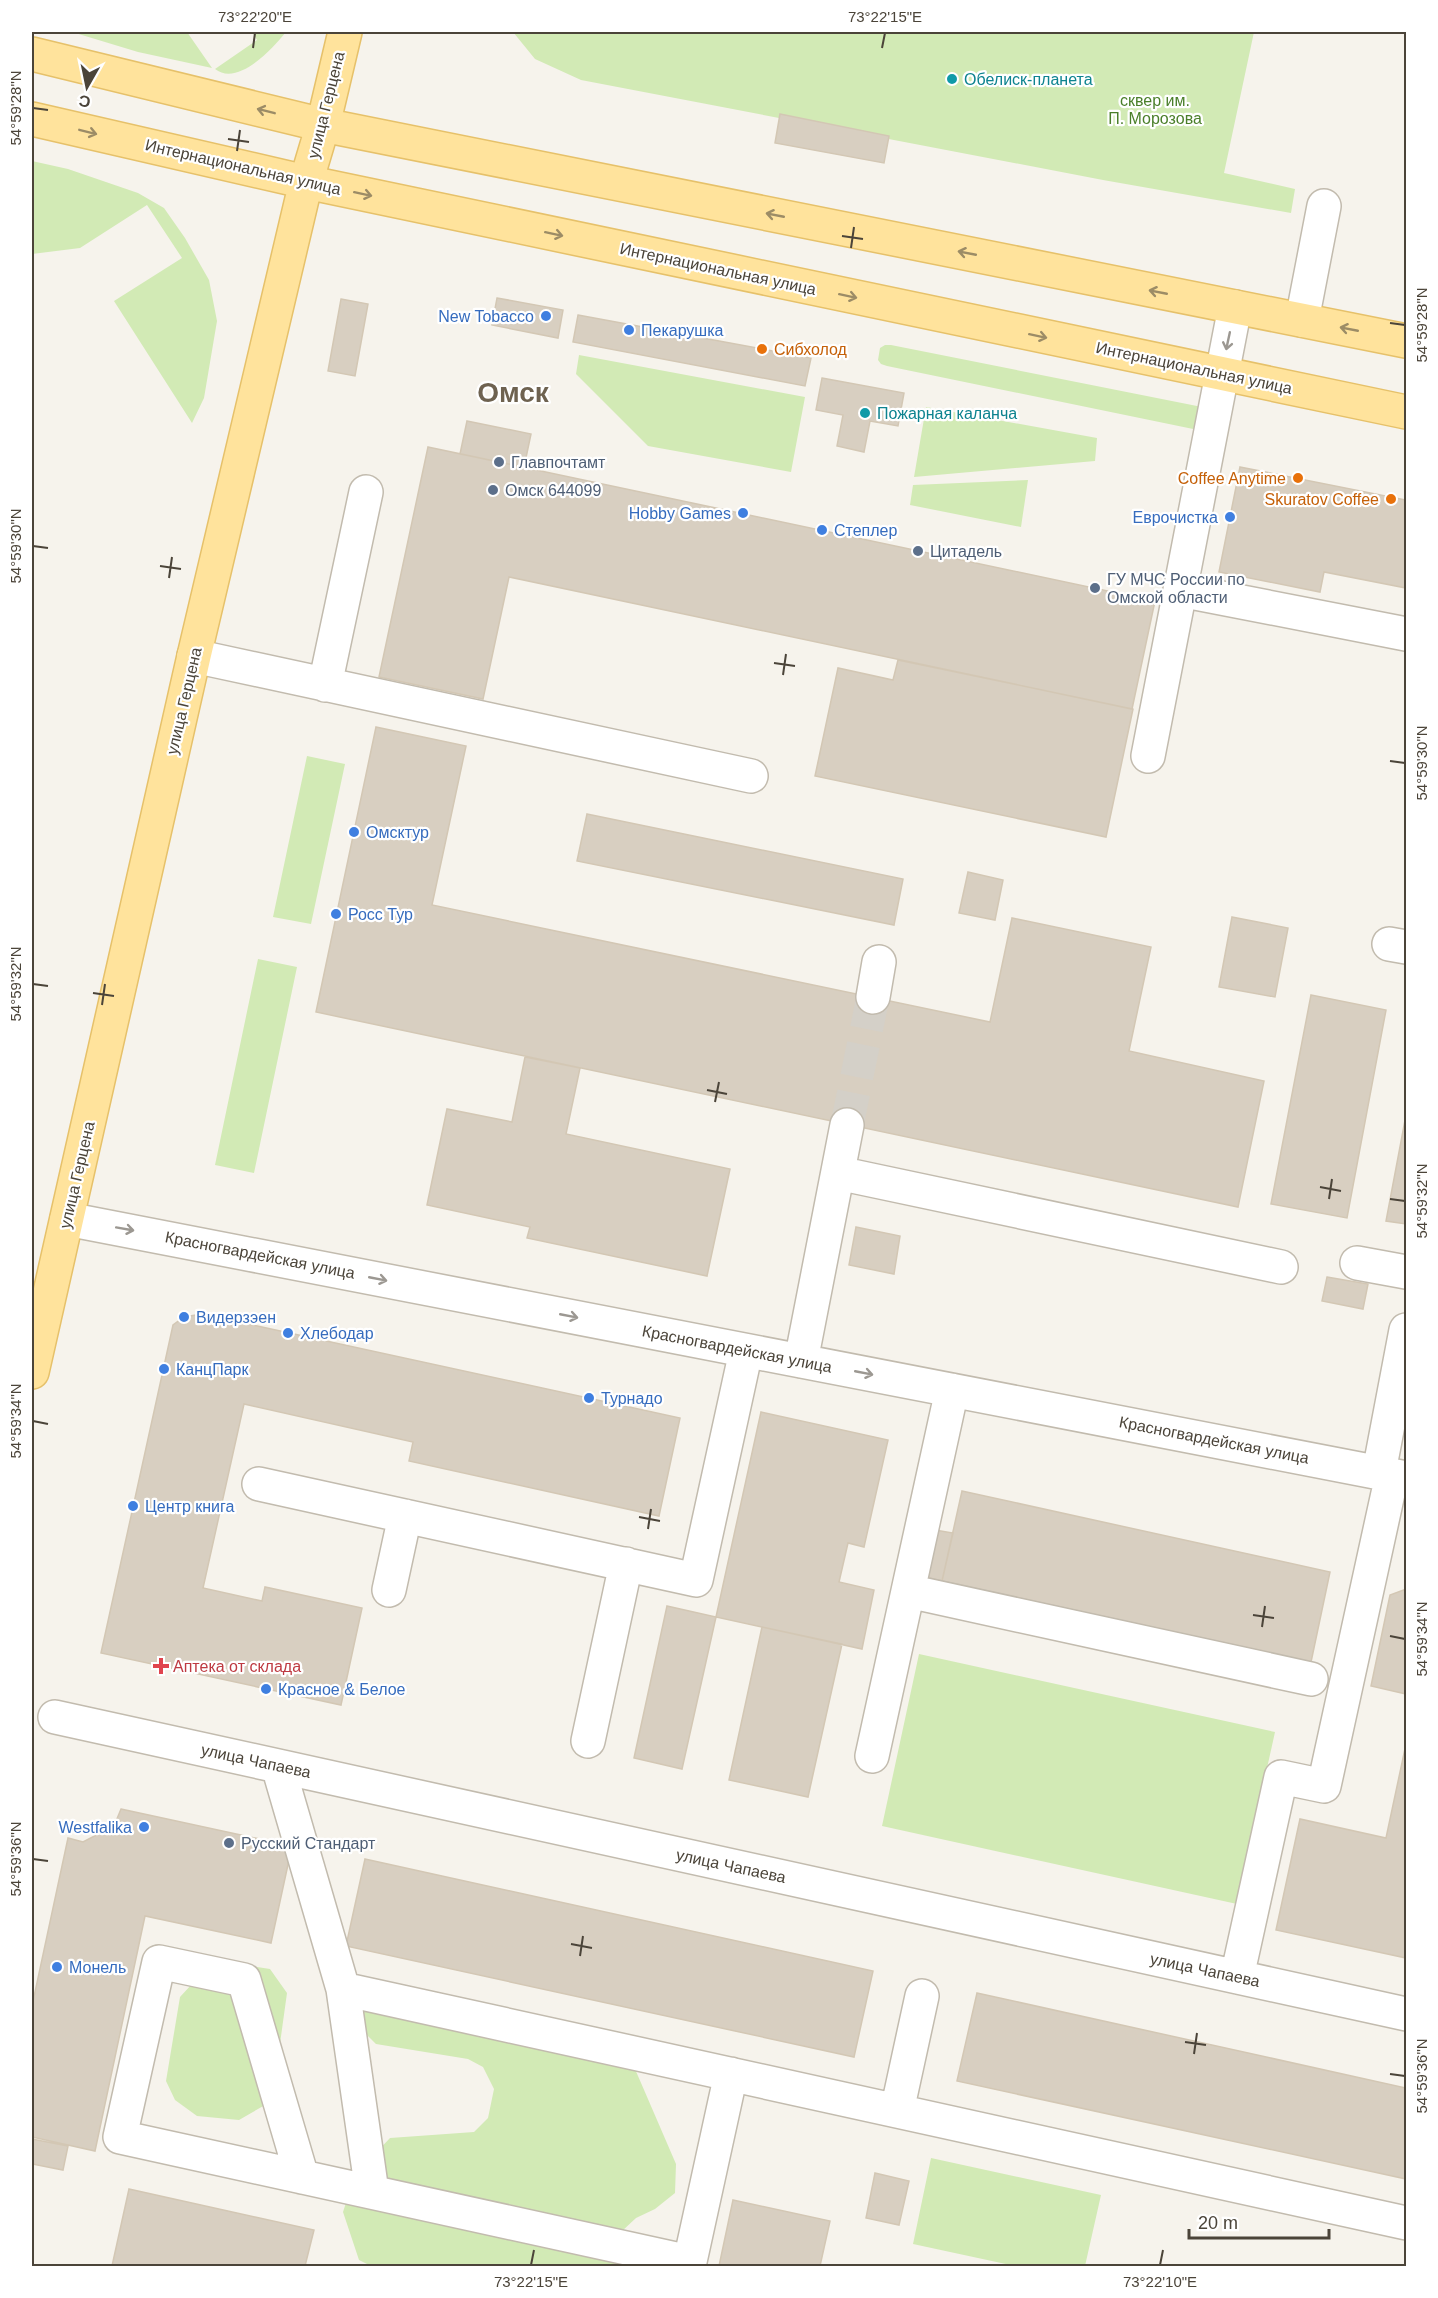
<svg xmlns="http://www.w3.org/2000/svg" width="1438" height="2298" font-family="Helvetica,sans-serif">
<rect width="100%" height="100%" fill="#f6f3ec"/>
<path fill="#d2eab5" d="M 72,32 L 187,32 L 212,68 L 138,52 Z
M 252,32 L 286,32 C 273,48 238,87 215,69 L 257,40 Z
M 513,32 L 1254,32 L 1224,173 L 1295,189 L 1291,213 L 1103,180 L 581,80 L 535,59 Z
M 32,161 L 68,169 L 138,193 L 164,208 L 185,238 L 209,280 L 217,321 L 204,398 L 192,423 L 114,301 L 182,258 L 147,205 L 80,248 L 32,254 Z
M 885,345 L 891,345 L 1202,407 L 1198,430 L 887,366 L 881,364 L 878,360 L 880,348 Z
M 579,355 L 805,397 L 791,472 L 648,446 L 576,374 Z
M 926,407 L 1097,438 L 1095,461 L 914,477 Z
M 1028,480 L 1021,527 L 910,505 L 913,485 Z
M 307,756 L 345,764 L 311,924 L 273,917 Z
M 258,959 L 297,967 L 254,1173 L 215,1165 Z
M 919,1654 L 1275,1732 L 1237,1904 L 882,1826 Z
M 214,1960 L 270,1969 L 287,1993 L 272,2101 L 239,2120 L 197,2116 L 175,2100 L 166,2081 L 180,1997 Z
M 362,2004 L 635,2069 L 676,2164 L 675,2193 L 655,2209 L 636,2218 L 621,2232 L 617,2266 L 371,2266 L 359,2260 L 343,2212 L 355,2175 L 390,2138 L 474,2132 L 488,2118 L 494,2089 L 483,2067 L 468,2059 L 376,2044 L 362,2030 Z
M 931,2158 L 1101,2195 L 1085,2266 L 1015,2266 L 913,2244 Z"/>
<path fill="#d8cfc1" stroke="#d3c7b4" stroke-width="1.5" d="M 780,114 L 889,136 L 884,163 L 775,143 Z
M 497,298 L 563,310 L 558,338 L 492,325 Z
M 341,299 L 368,304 L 355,376 L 328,371 Z
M 578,315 L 811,358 L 805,386 L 573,342 Z
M 822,378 L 904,393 L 898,426 L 870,421 L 864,452 L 837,446 L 843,415 L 816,410 Z
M 467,421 L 531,434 L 524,467 L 460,454 Z
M 428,447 L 1155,601 L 1132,709 L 509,577 L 483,699 L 379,677 Z
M 1240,467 L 1406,500 L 1406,588 L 1324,572 L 1320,592 L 1219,572 Z
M 898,660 L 1133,709 L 1106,837 L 815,776 L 838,668 L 893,680 Z
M 376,727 L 466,746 L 432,905 L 990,1022 L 1012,918 L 1151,947 L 1129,1051 L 1264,1081 L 1238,1207 L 316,1012 Z
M 587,814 L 903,879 L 894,925 L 577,861 Z
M 968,872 L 1003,880 L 995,920 L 959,913 Z
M 1232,917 L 1288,928 L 1275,997 L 1219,987 Z
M 1311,995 L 1386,1010 L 1347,1218 L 1271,1204 Z
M 525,1057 L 580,1068 L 566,1134 L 730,1169 L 707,1276 L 527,1238 L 530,1227 L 427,1205 L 447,1109 L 512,1122 Z
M 1406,1115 L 1406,1224 L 1386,1221 Z
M 856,1227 L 900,1236 L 894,1274 L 849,1265 Z
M 1327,1277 L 1368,1284 L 1363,1309 L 1322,1301 Z
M 202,1314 L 680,1418 L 659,1516 L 409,1461 L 413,1442 L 244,1404 L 203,1588 L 262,1601 L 265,1587 L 362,1608 L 341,1705 L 101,1653 L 173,1325 L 184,1317 Z
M 761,1412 L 888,1440 L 864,1547 L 848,1543 L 839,1582 L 874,1590 L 862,1649 L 716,1617 Z
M 962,1491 L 1330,1572 L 1311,1662 L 942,1581 Z
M 935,1530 L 953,1533 L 942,1581 L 925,1577 Z
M 1406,1589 L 1406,1694 L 1371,1686 L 1390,1595 Z
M 667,1606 L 716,1617 L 682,1769 L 634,1758 Z
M 762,1627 L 842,1644 L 808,1797 L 729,1780 Z
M 1406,1744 L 1406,1958 L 1276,1930 L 1300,1819 L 1386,1838 Z
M 121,1809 L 292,1846 L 271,1943 L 145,1916 L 95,2151 L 32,2137 L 32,2006 L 68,1838 L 83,1842 L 114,1826 Z
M 365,1859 L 873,1971 L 854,2057 L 346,1946 Z
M 977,1993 L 1406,2088 L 1406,2179 L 957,2081 Z
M 32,2139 L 68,2146 L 63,2170 L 32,2164 Z
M 875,2173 L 909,2181 L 899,2225 L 866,2218 Z
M 129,2189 L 314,2230 L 305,2266 L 112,2266 Z
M 733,2200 L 830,2221 L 820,2266 L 719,2266 Z"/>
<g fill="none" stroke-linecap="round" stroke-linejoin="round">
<path stroke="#d4d0c8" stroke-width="33" stroke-dasharray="33 16" stroke-linecap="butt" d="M 847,1125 L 873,997"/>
<defs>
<path id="minor" d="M 1302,320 L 1324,206
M 1180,590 L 1406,634
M 194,656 L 751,776
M 325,685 L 366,492
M 1148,756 L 1235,307
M 1389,944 L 1406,947
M 873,997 L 879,962
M 838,1173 L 1281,1267
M 67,1219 L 1406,1478
M 1357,1263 L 1406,1272
M 801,1361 L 847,1125
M 952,1390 L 908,1591 L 1311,1679
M 1379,1472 L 1406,1330
M 259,1484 L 696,1580 L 746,1351
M 389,1590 L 405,1516
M 55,1717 L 1406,2014
M 588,1741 L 626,1564
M 872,1756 L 908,1591
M 278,1766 L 343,1989 L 1406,2223
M 1237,1977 L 1281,1777 L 1324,1786 L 1392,1475
M 343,1989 L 372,2192
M 897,2111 L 922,1996
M 302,2177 L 244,1980 L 159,1962 L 120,2137 L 690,2262
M 689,2266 L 731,2074"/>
<path id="major" d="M 32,54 L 323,125 L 1406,341
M 32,119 L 306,182 L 1406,412
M 32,1372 L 194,656 L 306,182 L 323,125 L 345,32"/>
</defs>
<use href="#minor" stroke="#c2bbae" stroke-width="36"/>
<use href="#major" stroke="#e6c16a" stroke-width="36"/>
<use href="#minor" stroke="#fff" stroke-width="33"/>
<use href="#major" stroke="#ffe39c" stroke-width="33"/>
</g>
<defs><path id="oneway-shaft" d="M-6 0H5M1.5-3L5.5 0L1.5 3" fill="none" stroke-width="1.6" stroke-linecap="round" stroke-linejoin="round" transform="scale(1.5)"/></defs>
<g stroke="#9c8c66">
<use href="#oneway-shaft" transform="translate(266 111) rotate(-166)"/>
<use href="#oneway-shaft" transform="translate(88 132) rotate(14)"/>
<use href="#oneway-shaft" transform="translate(363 194) rotate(12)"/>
<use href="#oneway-shaft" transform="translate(775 215) rotate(-169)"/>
<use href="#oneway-shaft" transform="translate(554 234) rotate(12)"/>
<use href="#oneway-shaft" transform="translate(967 253) rotate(-169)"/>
<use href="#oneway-shaft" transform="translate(1158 292) rotate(-169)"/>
<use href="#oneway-shaft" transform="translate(848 296) rotate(12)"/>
<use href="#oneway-shaft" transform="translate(1349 329) rotate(-169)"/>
<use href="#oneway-shaft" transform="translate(1038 336) rotate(12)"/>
</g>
<g stroke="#9c9892">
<use href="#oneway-shaft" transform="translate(1228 341) rotate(102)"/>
<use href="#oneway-shaft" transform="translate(125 1229) rotate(10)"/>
<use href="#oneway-shaft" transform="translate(378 1279) rotate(11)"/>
<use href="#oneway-shaft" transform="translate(569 1316) rotate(11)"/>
<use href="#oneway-shaft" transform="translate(864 1373) rotate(11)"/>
</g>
<path fill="none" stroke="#4b4439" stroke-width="2" d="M 253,48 L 255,33M 882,48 L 885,33M 33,108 L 48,110M 228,139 L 249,142M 237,151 L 240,130M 842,236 L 863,239M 851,248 L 854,227M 1390,323 L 1405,325M 33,546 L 48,548M 160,566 L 181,569M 169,578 L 172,557M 774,663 L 795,666M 783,675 L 786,654M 1390,761 L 1405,763M 33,984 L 48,986M 93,993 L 114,996M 102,1005 L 105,984M 707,1090 L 727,1094M 715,1102 L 719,1082M 1320,1187 L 1341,1191M 1329,1199 L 1332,1179M 1390,1199 L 1405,1201M 33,1421 L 48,1424M 639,1517 L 660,1521M 648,1529 L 651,1509M 1253,1615 L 1274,1618M 1262,1627 L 1265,1606M 1390,1636 L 1405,1639M 33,1859 L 48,1861M 571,1944 L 592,1948M 580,1956 L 583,1936M 1185,2042 L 1206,2045M 1194,2054 L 1197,2033M 1390,2074 L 1405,2076M 531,2265 L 534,2250M 1160,2265 L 1163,2250"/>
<g fill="#0f9aa8" stroke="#fff" stroke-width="2">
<circle cx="952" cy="79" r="6"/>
<circle cx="865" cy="413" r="6"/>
</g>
<g fill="#3f7fe0" stroke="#fff" stroke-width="2">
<circle cx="546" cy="316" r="6"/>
<circle cx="629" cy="330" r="6"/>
<circle cx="743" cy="513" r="6"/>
<circle cx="1230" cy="517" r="6"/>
<circle cx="822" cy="530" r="6"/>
<circle cx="354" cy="832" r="6"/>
<circle cx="336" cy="914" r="6"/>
<circle cx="184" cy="1317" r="6"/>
<circle cx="288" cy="1333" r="6"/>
<circle cx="164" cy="1369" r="6"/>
<circle cx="589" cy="1398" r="6"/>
<circle cx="133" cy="1506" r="6"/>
<circle cx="266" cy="1689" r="6"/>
<circle cx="144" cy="1827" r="6"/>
<circle cx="57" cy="1967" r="6"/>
</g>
<g fill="#e8710a" stroke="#fff" stroke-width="2">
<circle cx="762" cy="349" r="6"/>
<circle cx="1298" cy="478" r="6"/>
<circle cx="1391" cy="499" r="6"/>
</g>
<g fill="#5c6f8a" stroke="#fff" stroke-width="2">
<circle cx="499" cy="462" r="6"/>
<circle cx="493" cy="490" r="6"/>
<circle cx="918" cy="551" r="6"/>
<circle cx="1095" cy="588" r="6"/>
<circle cx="229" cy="1843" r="6"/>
</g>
<path fill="#e0444e" stroke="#fff" stroke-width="2" d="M158 1657h6v6h6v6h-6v6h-6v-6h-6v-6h6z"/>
<g text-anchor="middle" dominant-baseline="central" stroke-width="4.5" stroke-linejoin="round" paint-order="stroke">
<g font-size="16" fill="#0d838f" stroke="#fff" text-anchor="start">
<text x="964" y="79">Обелиск-планета</text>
<text x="877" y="413">Пожарная каланча</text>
</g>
<g font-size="16" fill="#4a7f2a" stroke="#fff">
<text x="1155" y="100">сквер им.<tspan x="1155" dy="18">П. Морозова</tspan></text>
</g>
<g font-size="16" fill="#4b4439" stroke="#fff">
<text transform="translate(326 105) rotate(-76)">улица Герцена</text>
<text transform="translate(243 167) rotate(13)">Интернациональная улица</text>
<text transform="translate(718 269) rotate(12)">Интернациональная улица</text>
<text transform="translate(1194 368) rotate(12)">Интернациональная улица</text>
<text transform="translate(184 701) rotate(-77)">улица Герцена</text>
<text transform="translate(77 1175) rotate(-77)">улица Герцена</text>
<text transform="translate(260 1255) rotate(11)">Красногвардейская улица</text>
<text transform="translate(737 1349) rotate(11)">Красногвардейская улица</text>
<text transform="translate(1214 1440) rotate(11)">Красногвардейская улица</text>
<text transform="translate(256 1761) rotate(12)">улица Чапаева</text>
<text transform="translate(731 1866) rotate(12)">улица Чапаева</text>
<text transform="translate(1205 1970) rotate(12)">улица Чапаева</text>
</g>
<g font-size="16" fill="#366cbe" stroke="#fff" text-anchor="start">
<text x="534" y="316" text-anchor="end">New Tobacco</text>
<text x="641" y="330">Пекарушка</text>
<text x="731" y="513" text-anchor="end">Hobby Games</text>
<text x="1218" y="517" text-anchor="end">Еврочистка</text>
<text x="834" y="530">Степлер</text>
<text x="366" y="832">Омсктур</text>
<text x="348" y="914">Росс Тур</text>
<text x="196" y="1317">Видерзэен</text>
<text x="300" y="1333">Хлебодар</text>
<text x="176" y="1369">КанцПарк</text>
<text x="601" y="1398">Турнадо</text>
<text x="145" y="1506">Центр книга</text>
<text x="278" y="1689">Красное &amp; Белое</text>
<text x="132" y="1827" text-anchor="end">Westfalika</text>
<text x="69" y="1967">Монель</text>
</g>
<g font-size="16" fill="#c56008" stroke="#fff" text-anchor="end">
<text x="774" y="349" text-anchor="start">Сибхолод</text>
<text x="1286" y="478">Coffee Anytime</text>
<text x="1379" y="499">Skuratov Coffee</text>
</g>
<g font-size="16" fill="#4e5e75" stroke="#fff" text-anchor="start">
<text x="511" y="462">Главпочтамт</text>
<text x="505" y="490">Омск 644099</text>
<text x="930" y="551">Цитадель</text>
<text x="1107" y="579">ГУ МЧС России по<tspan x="1107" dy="18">Омской области</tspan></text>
<text x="241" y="1843">Русский Стандарт</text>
</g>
<g font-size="16" fill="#be3a42" stroke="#fff" text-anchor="start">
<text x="173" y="1666">Аптека от склада</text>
</g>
<g font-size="28" font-weight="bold" fill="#6e6250" stroke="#fff">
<text x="513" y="392">Омск</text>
</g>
</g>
<rect width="1438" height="2298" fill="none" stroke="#ffffff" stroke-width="66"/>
<g transform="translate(87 87) rotate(189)" stroke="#ffffff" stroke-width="4.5" paint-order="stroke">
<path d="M0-4.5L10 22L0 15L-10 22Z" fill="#4b4439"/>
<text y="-9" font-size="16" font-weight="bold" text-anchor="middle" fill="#4b4439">С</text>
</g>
<path d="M1189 2229v9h140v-9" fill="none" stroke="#4b4439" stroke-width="3"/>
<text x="1198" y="2229" font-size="18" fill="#4b4439" stroke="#ffffff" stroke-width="4.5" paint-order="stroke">20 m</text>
<rect x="33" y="33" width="1372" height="2232" fill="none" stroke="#4b4439" stroke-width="2"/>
<g font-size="15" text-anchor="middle" fill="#4b4439">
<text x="255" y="22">73°22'20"E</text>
<text x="885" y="22">73°22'15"E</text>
<text transform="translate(16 108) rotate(-90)" y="5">54°59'28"N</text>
<text transform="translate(1422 325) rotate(-90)" y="5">54°59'28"N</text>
<text transform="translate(16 546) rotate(-90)" y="5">54°59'30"N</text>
<text transform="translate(1422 763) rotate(-90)" y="5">54°59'30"N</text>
<text transform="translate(16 984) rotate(-90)" y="5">54°59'32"N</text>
<text transform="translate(1422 1201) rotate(-90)" y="5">54°59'32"N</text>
<text transform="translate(16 1421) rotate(-90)" y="5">54°59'34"N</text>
<text transform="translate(1422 1639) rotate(-90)" y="5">54°59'34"N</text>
<text transform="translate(16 1859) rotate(-90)" y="5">54°59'36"N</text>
<text transform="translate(1422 2076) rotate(-90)" y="5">54°59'36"N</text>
<text x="531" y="2287">73°22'15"E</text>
<text x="1160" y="2287">73°22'10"E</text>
</g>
</svg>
